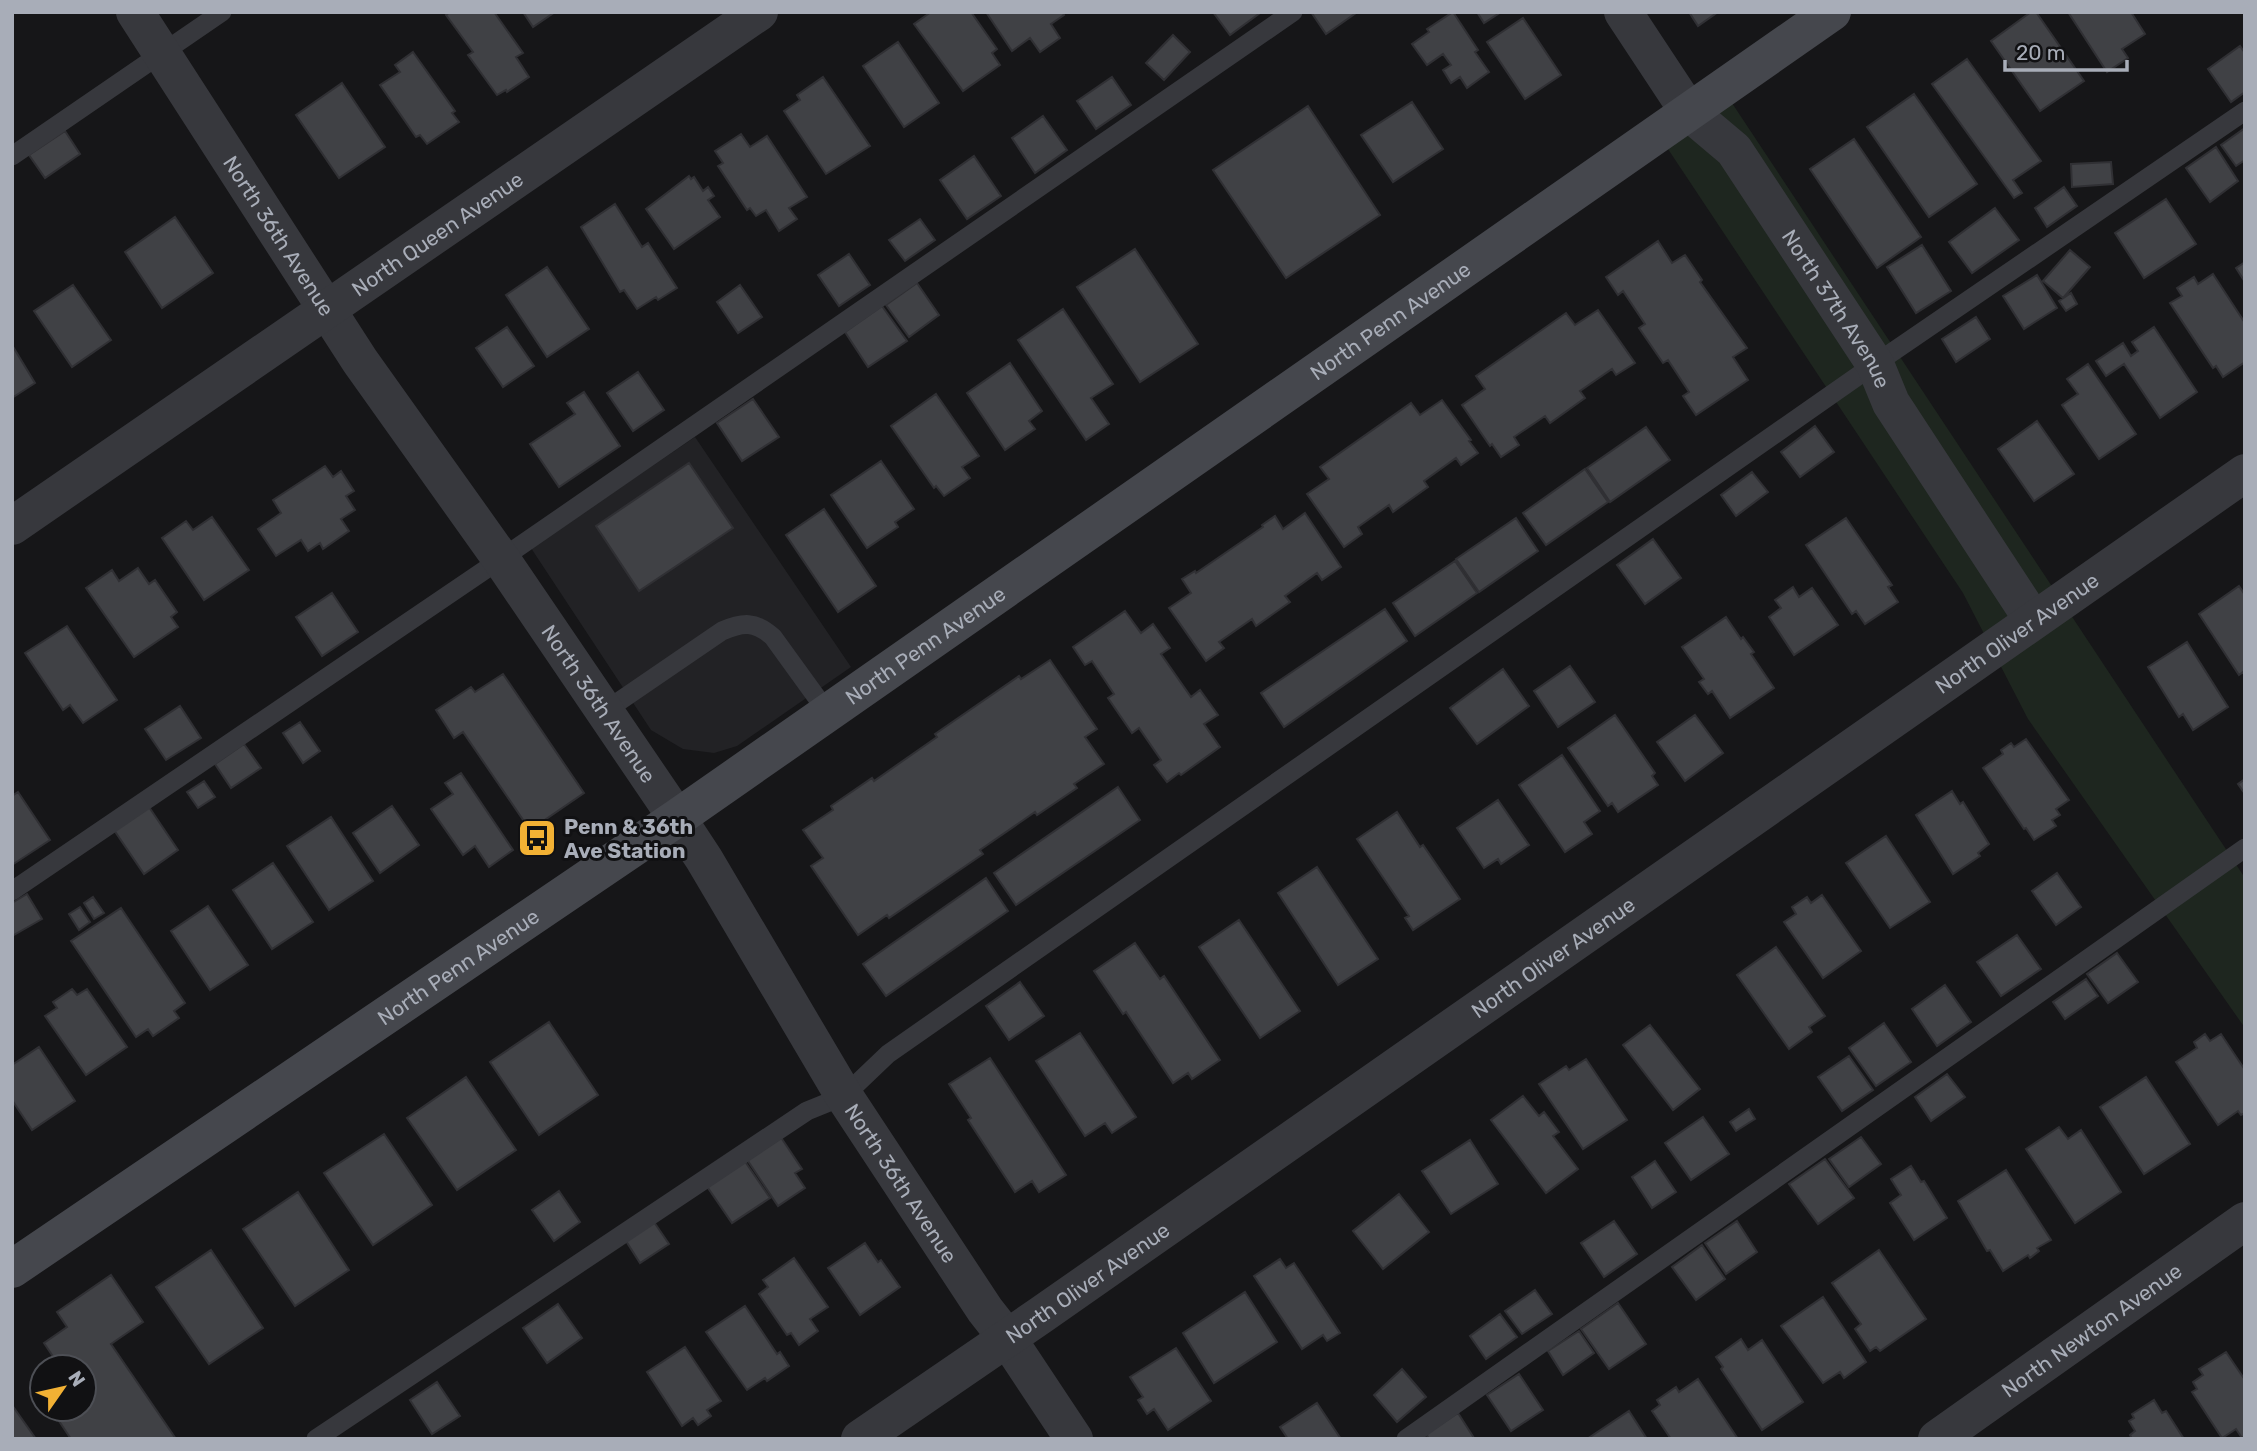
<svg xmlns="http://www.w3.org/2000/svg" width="2257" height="1451" font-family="Rubik,sans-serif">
<rect width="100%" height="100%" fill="#161618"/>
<path fill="#222225" d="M 695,437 L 851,667 L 737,746 L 714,753 L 683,749 L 651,730 L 531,548 Z"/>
<path fill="#1e261f" d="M 1722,88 L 2245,878 L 2245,1028 L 2028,719 L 1963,593 L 1658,134 Z"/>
<path fill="#404145" stroke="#303034" stroke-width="2" d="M 450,12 L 494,12 L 523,53 L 516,57 L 529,77 L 507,92 L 506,90 L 497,95 L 468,55 L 473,52 L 446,15 Z
M 523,12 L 555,12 L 533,27 Z
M 931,12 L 971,12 L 997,49 L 992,53 L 1000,65 L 963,91 L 914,24 Z
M 986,12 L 1062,12 L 1064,15 L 1051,24 L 1060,38 L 1040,52 L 1030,38 L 1012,51 Z
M 1213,12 L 1260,12 L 1260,13 L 1230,35 Z
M 1311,12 L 1356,12 L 1356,13 L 1326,34 Z
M 1453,12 L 1478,50 L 1475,52 L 1489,72 L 1467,88 L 1460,77 L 1451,83 L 1443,70 L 1451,65 L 1443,54 L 1427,65 L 1412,44 L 1429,32 L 1427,29 Z
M 1477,12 L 1501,12 L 1484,23 Z
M 1689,12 L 1718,12 L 1698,26 Z
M 2031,12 L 2036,12 L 2084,81 L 2040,111 L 1991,41 Z
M 2068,12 L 2131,12 L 2145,34 L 2122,49 L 2128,58 L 2107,72 Z
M 1523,18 L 1561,75 L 1525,99 L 1487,42 Z
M 1173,35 L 1190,52 L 1164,80 L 1146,63 Z
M 898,42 L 939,103 L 904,127 L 863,66 Z
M 2240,46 L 2245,53 L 2245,92 L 2231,102 L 2208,69 Z
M 413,52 L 455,111 L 452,113 L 459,122 L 427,144 L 420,135 L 416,137 L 380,85 L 400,72 L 395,65 Z
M 1967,59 L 2041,161 L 2013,180 L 2022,193 L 2014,198 L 1932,84 Z
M 823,77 L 870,146 L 826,174 L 784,111 L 800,100 L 797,95 Z
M 1112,77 L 1131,105 L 1096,129 L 1077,101 Z
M 342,83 L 385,147 L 339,178 L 296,115 Z
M 1914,94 L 1977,184 L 1929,217 L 1867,127 Z
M 1412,102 L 1443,149 L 1393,182 L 1361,135 Z
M 1308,106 L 1380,215 L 1286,278 L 1213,170 Z
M 1043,116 L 1067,150 L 1035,173 L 1012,138 Z
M 2245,128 L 2245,160 L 2236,166 L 2221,145 Z
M 65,131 L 80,154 L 45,178 L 29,155 Z
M 741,134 L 750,147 L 767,136 L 807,197 L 789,208 L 797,219 L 779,231 L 766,210 L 756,216 L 750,208 L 747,210 L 718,166 L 723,163 L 715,151 Z
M 1854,139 L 1921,237 L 1877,268 L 1810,169 Z
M 2216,147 L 2238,181 L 2210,202 L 2186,168 Z
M 974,156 L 1001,196 L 967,219 L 940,180 Z
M 2111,162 L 2113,184 L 2072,187 L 2071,164 Z
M 689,176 L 691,179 L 694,177 L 703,191 L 708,187 L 714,196 L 708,200 L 720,217 L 674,249 L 646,209 Z
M 2064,187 L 2077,206 L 2047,227 L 2035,208 Z
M 2166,199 L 2196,244 L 2144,278 L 2115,233 Z
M 615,204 L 642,247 L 648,243 L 677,288 L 658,300 L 656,297 L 637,309 L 624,290 L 620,292 L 581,227 Z
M 1995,208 L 2019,240 L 1972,273 L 1949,242 Z
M 175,217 L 213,273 L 162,308 L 125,252 Z
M 920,219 L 935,240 L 905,261 L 889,240 Z
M 1658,241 L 1672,263 L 1685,255 L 1702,280 L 1700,282 L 1747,348 L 1733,357 L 1748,380 L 1696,415 L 1683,396 L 1689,392 L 1668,360 L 1663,363 L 1639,328 L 1645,324 L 1623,291 L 1618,295 L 1606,277 Z
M 1922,245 L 1951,291 L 1916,313 L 1887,267 Z
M 1135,249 L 1198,344 L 1140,382 L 1077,287 Z
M 2070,250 L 2090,267 L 2063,298 L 2043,281 Z
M 849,254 L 870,285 L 839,306 L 818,275 Z
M 2245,262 L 2245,282 L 2236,268 Z
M 547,267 L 589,329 L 547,357 L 506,295 Z
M 2213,274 L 2245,323 L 2245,362 L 2223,377 L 2216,366 L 2213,368 L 2170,303 L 2182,296 L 2177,288 L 2194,277 L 2198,284 Z
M 2037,275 L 2057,308 L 2024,329 L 2003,296 Z
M 917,283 L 939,315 L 909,337 L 886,305 Z
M 73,285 L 111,340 L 72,367 L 34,311 Z
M 740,285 L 762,317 L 738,333 L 717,302 Z
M 2071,293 L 2077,304 L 2066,311 L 2059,301 Z
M 882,306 L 907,341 L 868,367 L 845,332 Z
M 1063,309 L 1113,384 L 1091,398 L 1109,424 L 1086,440 L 1018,340 Z
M 1598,310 L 1635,363 L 1616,375 L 1612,369 L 1580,391 L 1585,398 L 1550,423 L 1545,416 L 1514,437 L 1519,445 L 1501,457 L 1492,444 L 1490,446 L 1462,405 L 1485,389 L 1476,376 L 1566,313 L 1575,325 Z
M 1976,317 L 1990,339 L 1956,362 L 1942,339 Z
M 507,327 L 534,366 L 503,387 L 476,348 Z
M 2154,327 L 2197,392 L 2160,418 L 2124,364 L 2106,376 L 2096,361 L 2123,343 L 2131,356 L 2138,351 L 2132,342 Z
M 12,345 L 35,383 L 12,398 Z
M 1010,363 L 1042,411 L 1029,421 L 1035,429 L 1005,450 L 967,393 Z
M 2088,364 L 2136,434 L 2099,459 L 2062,405 L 2078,394 L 2067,379 Z
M 638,372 L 664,410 L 633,431 L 607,393 Z
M 584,392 L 620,446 L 559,487 L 530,444 L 575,414 L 567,403 Z
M 936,394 L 979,456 L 962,467 L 970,478 L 944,496 L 936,486 L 934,488 L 891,426 Z
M 753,399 L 779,437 L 742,461 L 717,423 Z
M 1442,400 L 1471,440 L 1469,441 L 1478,453 L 1461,465 L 1456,458 L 1424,481 L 1428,487 L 1393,512 L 1389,505 L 1358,527 L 1362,534 L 1344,547 L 1307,494 L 1329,479 L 1320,467 L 1411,403 L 1420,415 Z
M 2037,421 L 2074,474 L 2034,501 L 1998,449 Z
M 1815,426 L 1834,452 L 1800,477 L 1781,452 Z
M 1646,427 L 1670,460 L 1610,502 L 1587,468 Z
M 881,461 L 914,509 L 895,522 L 898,527 L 867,548 L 831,495 Z
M 689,463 L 733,528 L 639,591 L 596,526 Z
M 325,466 L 333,477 L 341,471 L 354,491 L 346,496 L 355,510 L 341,519 L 349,531 L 323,549 L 320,543 L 308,551 L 301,540 L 276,556 L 258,529 L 281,513 L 273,500 Z
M 1585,469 L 1608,502 L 1546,545 L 1523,513 Z
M 1752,472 L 1768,492 L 1736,516 L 1721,495 Z
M 824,509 L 876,586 L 838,612 L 786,535 Z
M 1305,513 L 1341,567 L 1322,580 L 1317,573 L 1285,596 L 1290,602 L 1256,626 L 1252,619 L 1219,642 L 1224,648 L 1206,661 L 1169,608 L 1191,593 L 1182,579 L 1195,571 L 1196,573 L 1263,527 L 1262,525 L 1275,516 L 1283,529 Z
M 212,517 L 249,570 L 204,600 L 162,538 L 186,521 L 193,530 Z
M 1516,518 L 1538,551 L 1479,592 L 1456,559 Z
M 1846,518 L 1892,585 L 1888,587 L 1898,602 L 1865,624 L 1856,611 L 1852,614 L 1806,545 Z
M 1653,539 L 1681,578 L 1645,604 L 1617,565 Z
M 1455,561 L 1477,593 L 1415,636 L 1393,603 Z
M 138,568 L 149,584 L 155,580 L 177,612 L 171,617 L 178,627 L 134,657 L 86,588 L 112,570 L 119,581 Z
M 2239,586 L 2245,595 L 2245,675 L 2243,672 L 2239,675 L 2199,614 Z
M 1793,587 L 1799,597 L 1812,588 L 1838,625 L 1794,655 L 1769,617 L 1781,608 L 1775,600 Z
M 332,593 L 358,632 L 322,656 L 296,617 Z
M 1385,609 L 1407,641 L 1284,727 L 1261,693 Z
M 1125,611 L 1141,633 L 1153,624 L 1170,648 L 1161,654 L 1191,697 L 1200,690 L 1218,715 L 1204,724 L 1220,747 L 1181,775 L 1179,773 L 1167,782 L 1154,765 L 1161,760 L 1139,728 L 1132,733 L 1108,698 L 1114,694 L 1092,661 L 1085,665 L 1073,647 Z
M 1726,617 L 1741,639 L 1743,637 L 1754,652 L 1751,654 L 1774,688 L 1730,718 L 1712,691 L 1708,694 L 1699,682 L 1704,679 L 1682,647 Z
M 67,626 L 117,700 L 83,723 L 70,705 L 63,710 L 25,653 Z
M 2187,642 L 2228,707 L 2193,730 L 2183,714 L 2179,717 L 2148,667 Z
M 1050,660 L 1097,729 L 1085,737 L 1104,764 L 1074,784 L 1077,788 L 1037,815 L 1035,812 L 980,850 L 983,854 L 889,918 L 887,915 L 858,935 L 811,866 L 823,858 L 803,830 L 833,810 L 831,806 L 872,778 L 874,781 L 937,737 L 935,734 L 1019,676 L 1021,679 Z
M 1570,666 L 1595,702 L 1558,727 L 1534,691 Z
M 1503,669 L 1529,706 L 1477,744 L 1450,708 Z
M 503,674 L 584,793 L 530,830 L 463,732 L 454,738 L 436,710 L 471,687 L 475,692 Z
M 180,706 L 201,738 L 166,760 L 145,729 Z
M 1615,715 L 1655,773 L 1652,776 L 1658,785 L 1618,812 L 1612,803 L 1608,806 L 1568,748 Z
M 1695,715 L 1723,753 L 1685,781 L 1657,742 Z
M 300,722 L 320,751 L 303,763 L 283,733 Z
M 2026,739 L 2069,800 L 2056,809 L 2060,815 L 2052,820 L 2056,826 L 2034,840 L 2026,828 L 2024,829 L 1983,768 L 2003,754 L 2001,750 L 2011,743 L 2014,747 Z
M 244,744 L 261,768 L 231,788 L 215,764 Z
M 1562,755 L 1600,811 L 1584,822 L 1592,834 L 1565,852 L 1519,785 Z
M 461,773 L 513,850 L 489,867 L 475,846 L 463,855 L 431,809 L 453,794 L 445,783 Z
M 2245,779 L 2245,794 L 2238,784 Z
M 204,781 L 215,797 L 198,808 L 187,792 Z
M 1118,787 L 1140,820 L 1016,905 L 994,873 Z
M 1952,791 L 1960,804 L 1963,802 L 1989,844 L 1978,853 L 1980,856 L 1953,874 L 1916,815 Z
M 18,792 L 50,840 L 12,865 L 12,796 Z
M 1498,800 L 1529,845 L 1501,864 L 1498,859 L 1484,868 L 1457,828 Z
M 392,806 L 419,845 L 380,873 L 353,833 Z
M 149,807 L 178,850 L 144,874 L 114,830 Z
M 1397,812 L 1420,847 L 1423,845 L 1460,899 L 1413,930 L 1405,918 L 1409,916 L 1357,839 Z
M 331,817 L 373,881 L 329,910 L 287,846 Z
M 1886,836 L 1930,902 L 1890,928 L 1846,863 Z
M 273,863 L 313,922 L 272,949 L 233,890 Z
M 1317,867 L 1378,959 L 1338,985 L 1278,893 Z
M 2057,873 L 2081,907 L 2056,925 L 2032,891 Z
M 986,878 L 1008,911 L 886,996 L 863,964 Z
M 27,894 L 42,919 L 12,936 L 12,903 Z
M 1822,895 L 1861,951 L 1823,978 L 1784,922 L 1796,914 L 1792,907 L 1807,897 L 1811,903 Z
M 93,897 L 104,913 L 94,919 L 84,903 Z
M 208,906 L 248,965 L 210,990 L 171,931 Z
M 80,907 L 90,922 L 79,930 L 69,914 Z
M 121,908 L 185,1003 L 174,1011 L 179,1018 L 153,1036 L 148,1029 L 136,1037 L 71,941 Z
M 1239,920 L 1300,1011 L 1260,1038 L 1199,947 Z
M 2017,935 L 2041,969 L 2001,996 L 1977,962 Z
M 1135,943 L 1160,979 L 1164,976 L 1220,1060 L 1192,1079 L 1188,1073 L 1173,1083 L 1126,1012 L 1123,1014 L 1094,971 Z
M 1776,947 L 1825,1016 L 1809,1027 L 1812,1032 L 1789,1049 L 1737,975 Z
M 2117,953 L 2138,982 L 2108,1003 L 2087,974 Z
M 2086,979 L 2098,996 L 2065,1019 L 2053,1002 Z
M 1020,982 L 1044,1016 L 1009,1040 L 986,1006 Z
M 1945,985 L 1971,1022 L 1937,1046 L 1912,1009 Z
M 72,989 L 77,995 L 87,989 L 127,1047 L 86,1075 L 45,1016 L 57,1008 L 53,1002 Z
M 549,1022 L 598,1095 L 539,1135 L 490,1062 Z
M 1884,1023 L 1911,1062 L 1876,1086 L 1849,1048 Z
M 1650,1025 L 1700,1089 L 1673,1110 L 1623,1045 Z
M 1080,1033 L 1136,1117 L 1112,1133 L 1105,1123 L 1085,1136 L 1036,1061 Z
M 2205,1034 L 2210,1041 L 2221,1034 L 2245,1070 L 2245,1113 L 2241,1115 L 2238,1111 L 2218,1125 L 2176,1062 L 2197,1048 L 2194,1042 Z
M 39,1047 L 75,1101 L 32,1130 L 12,1100 L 12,1065 Z
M 1849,1056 L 1873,1090 L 1842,1111 L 1818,1077 Z
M 990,1058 L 1066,1175 L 1039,1192 L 1032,1181 L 1015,1192 L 968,1120 L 971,1118 L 949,1084 Z
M 1586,1059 L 1627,1120 L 1583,1149 L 1539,1084 L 1566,1066 L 1569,1070 Z
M 1947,1074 L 1965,1097 L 1931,1121 L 1915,1097 Z
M 466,1077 L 516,1150 L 457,1190 L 407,1118 Z
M 2146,1077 L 2190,1144 L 2144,1174 L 2100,1107 Z
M 1523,1096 L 1539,1116 L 1544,1112 L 1559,1132 L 1553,1136 L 1578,1169 L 1546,1193 L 1491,1120 Z
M 1749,1109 L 1755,1119 L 1736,1131 L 1730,1122 Z
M 1703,1117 L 1729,1154 L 1691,1180 L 1665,1143 Z
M 2059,1127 L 2068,1139 L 2081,1130 L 2121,1192 L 2075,1223 L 2026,1149 Z
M 384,1134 L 432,1205 L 373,1245 L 324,1173 Z
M 780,1136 L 802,1169 L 795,1173 L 805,1188 L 778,1206 L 746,1158 Z
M 1861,1137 L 1881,1164 L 1849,1187 L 1829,1159 Z
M 1470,1140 L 1498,1184 L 1451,1214 L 1422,1171 Z
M 1825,1159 L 1854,1198 L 1818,1224 L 1789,1184 Z
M 744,1160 L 770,1198 L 732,1223 L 706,1185 Z
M 1655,1161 L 1676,1192 L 1652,1208 L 1632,1177 Z
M 1911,1166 L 1921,1182 L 1924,1181 L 1947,1218 L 1914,1240 L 1890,1203 L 1901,1195 L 1891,1179 Z
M 2006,1170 L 2051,1240 L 2037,1248 L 2039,1251 L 2030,1258 L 2028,1255 L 2003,1271 L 1990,1250 L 1987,1251 L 1958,1201 Z
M 559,1191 L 580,1222 L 554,1241 L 532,1210 Z
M 298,1192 L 349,1270 L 295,1306 L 243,1229 Z
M 1399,1194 L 1429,1232 L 1383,1269 L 1353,1231 Z
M 1614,1221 L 1637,1254 L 1604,1277 L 1581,1243 Z
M 1737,1221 L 1757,1252 L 1726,1274 L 1705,1243 Z
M 654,1222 L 669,1244 L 640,1263 L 626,1241 Z
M 865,1243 L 878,1262 L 881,1260 L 900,1287 L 860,1315 L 828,1268 Z
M 1702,1245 L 1725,1279 L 1696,1300 L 1672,1267 Z
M 211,1250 L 263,1328 L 209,1364 L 156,1287 Z
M 1879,1250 L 1926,1319 L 1880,1351 L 1876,1347 L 1870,1351 L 1855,1329 L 1861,1324 L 1832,1283 Z
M 794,1258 L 828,1307 L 810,1319 L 818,1331 L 799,1345 L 791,1333 L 787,1335 L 759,1294 L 768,1287 L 763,1280 Z
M 1280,1259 L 1286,1268 L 1294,1263 L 1340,1333 L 1327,1341 L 1323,1335 L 1302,1349 L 1254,1276 Z
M 111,1275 L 143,1322 L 111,1344 L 176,1439 L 71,1439 L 51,1409 L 84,1409 L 84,1367 L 60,1367 L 44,1343 L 67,1327 L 57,1312 Z
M 1535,1290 L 1552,1314 L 1522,1334 L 1505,1311 Z
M 1245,1292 L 1277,1342 L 1214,1383 L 1183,1333 Z
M 1823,1297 L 1866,1362 L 1844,1378 L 1840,1372 L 1823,1383 L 1781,1326 Z
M 1618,1303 L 1646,1344 L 1609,1369 L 1581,1329 Z
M 558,1304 L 582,1338 L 547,1363 L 523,1328 Z
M 745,1306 L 777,1354 L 780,1352 L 789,1366 L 767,1381 L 765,1378 L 747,1390 L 706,1332 Z
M 1500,1314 L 1517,1337 L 1486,1359 L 1470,1336 Z
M 1579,1331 L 1594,1353 L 1563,1375 L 1548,1351 Z
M 1741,1339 L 1748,1350 L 1762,1340 L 1803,1402 L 1762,1430 L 1721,1369 L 1723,1367 L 1716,1357 Z
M 685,1347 L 721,1401 L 707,1410 L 711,1416 L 698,1425 L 693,1418 L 682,1426 L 647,1372 Z
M 1176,1348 L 1211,1401 L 1168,1430 L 1154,1409 L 1147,1414 L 1138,1400 L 1143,1397 L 1130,1377 Z
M 2226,1352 L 2245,1380 L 2245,1436 L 2242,1438 L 2236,1429 L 2222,1438 L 2192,1392 L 2197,1389 L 2193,1382 L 2203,1375 L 2199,1369 Z
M 1402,1369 L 1426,1397 L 1397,1422 L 1374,1395 Z
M 1519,1374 L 1543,1410 L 1511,1431 L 1487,1395 Z
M 1698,1379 L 1738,1439 L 1671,1439 L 1652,1411 L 1660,1405 L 1657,1400 L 1676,1387 L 1679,1392 Z
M 437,1382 L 460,1416 L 432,1434 L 410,1400 Z
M 2154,1400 L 2162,1413 L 2166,1411 L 2184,1439 L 2132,1439 L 2130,1435 L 2135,1431 L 2129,1421 L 2134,1418 L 2132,1414 Z
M 1317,1403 L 1341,1439 L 1288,1439 L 1280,1427 Z
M 12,1405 L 36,1439 L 12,1439 Z
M 1629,1411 L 1647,1439 L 1587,1439 Z
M 1458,1413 L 1474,1438 L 1429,1439 L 1426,1434 Z"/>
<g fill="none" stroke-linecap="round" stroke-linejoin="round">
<path stroke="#37383d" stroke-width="19" d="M 12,156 L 222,12
M 605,711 L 722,631 C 743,622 755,621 773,637 L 828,713
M 12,891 L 501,559 L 1293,12
M 316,1439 L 807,1111 L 844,1096 L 888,1054 L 1875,364 L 2245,111
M 1406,1439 L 2245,848"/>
<g stroke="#37383d" stroke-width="38">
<path id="s1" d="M 135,12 L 360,361 L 501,559 L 677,818 L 704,859 L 844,1096 L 985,1310 L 1007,1338 L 1074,1439"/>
<path id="s2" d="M 1623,12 L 1689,112 L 1734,150 L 1875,364 L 1891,403 L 2033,620"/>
<path id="s3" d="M 12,526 L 759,12"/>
<path id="s4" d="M 860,1439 L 1041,1315 L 2245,473"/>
<path id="s5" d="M 1937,1439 L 2245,1221"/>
</g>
<path stroke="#45474d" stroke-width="38" id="s6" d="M 12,1269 L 677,818 L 1832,12"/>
</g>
<defs>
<symbol id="bus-square" viewBox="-11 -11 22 22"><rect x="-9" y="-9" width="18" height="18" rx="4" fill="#f2b134" stroke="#111113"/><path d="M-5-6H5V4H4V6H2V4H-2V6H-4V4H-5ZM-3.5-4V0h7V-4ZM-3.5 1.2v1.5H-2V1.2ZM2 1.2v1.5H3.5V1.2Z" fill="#111"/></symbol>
</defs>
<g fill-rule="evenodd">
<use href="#bus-square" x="515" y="816" width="44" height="44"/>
</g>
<g text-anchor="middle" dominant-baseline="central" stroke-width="6" stroke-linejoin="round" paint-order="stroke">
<g font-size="21" fill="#a8adb8" stroke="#111113">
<text stroke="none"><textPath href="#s3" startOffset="516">North Queen Avenue</textPath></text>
<text stroke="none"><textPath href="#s1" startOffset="266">North 36th Avenue</textPath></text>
<text stroke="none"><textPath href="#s2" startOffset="368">North 37th Avenue</textPath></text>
<text stroke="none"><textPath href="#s6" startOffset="1673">North Penn Avenue</textPath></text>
<text stroke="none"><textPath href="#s4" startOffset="1410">North Oliver Avenue</textPath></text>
<text stroke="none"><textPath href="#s6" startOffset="1106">North Penn Avenue</textPath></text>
<text stroke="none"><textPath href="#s1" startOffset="833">North 36th Avenue</textPath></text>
<text stroke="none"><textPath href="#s4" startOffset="844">North Oliver Avenue</textPath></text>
<text stroke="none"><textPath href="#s6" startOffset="539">North Penn Avenue</textPath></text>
<text stroke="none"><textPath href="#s1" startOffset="1400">North 36th Avenue</textPath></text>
<text stroke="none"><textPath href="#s4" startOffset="276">North Oliver Avenue</textPath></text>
<text stroke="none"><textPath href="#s5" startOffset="189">North Newton Avenue</textPath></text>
</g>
<g font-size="21" font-weight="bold" fill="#a8adb8" stroke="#111113" text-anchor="start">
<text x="564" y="826">Penn &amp; 36th<tspan x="564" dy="24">Ave Station</tspan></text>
</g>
</g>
<rect width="2257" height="1451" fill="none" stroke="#a8adb8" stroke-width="28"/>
<g transform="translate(63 1388) rotate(56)"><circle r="33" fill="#111113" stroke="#4d4f55" stroke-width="2"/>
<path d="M0-5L12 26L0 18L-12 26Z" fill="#f2b134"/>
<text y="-10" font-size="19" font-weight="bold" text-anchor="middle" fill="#a8adb8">N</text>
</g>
<path d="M2005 60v10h122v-10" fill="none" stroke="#a8adb8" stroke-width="3.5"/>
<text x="2016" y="60" font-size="21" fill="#a8adb8" stroke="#111113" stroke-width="5" paint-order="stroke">20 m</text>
</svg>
